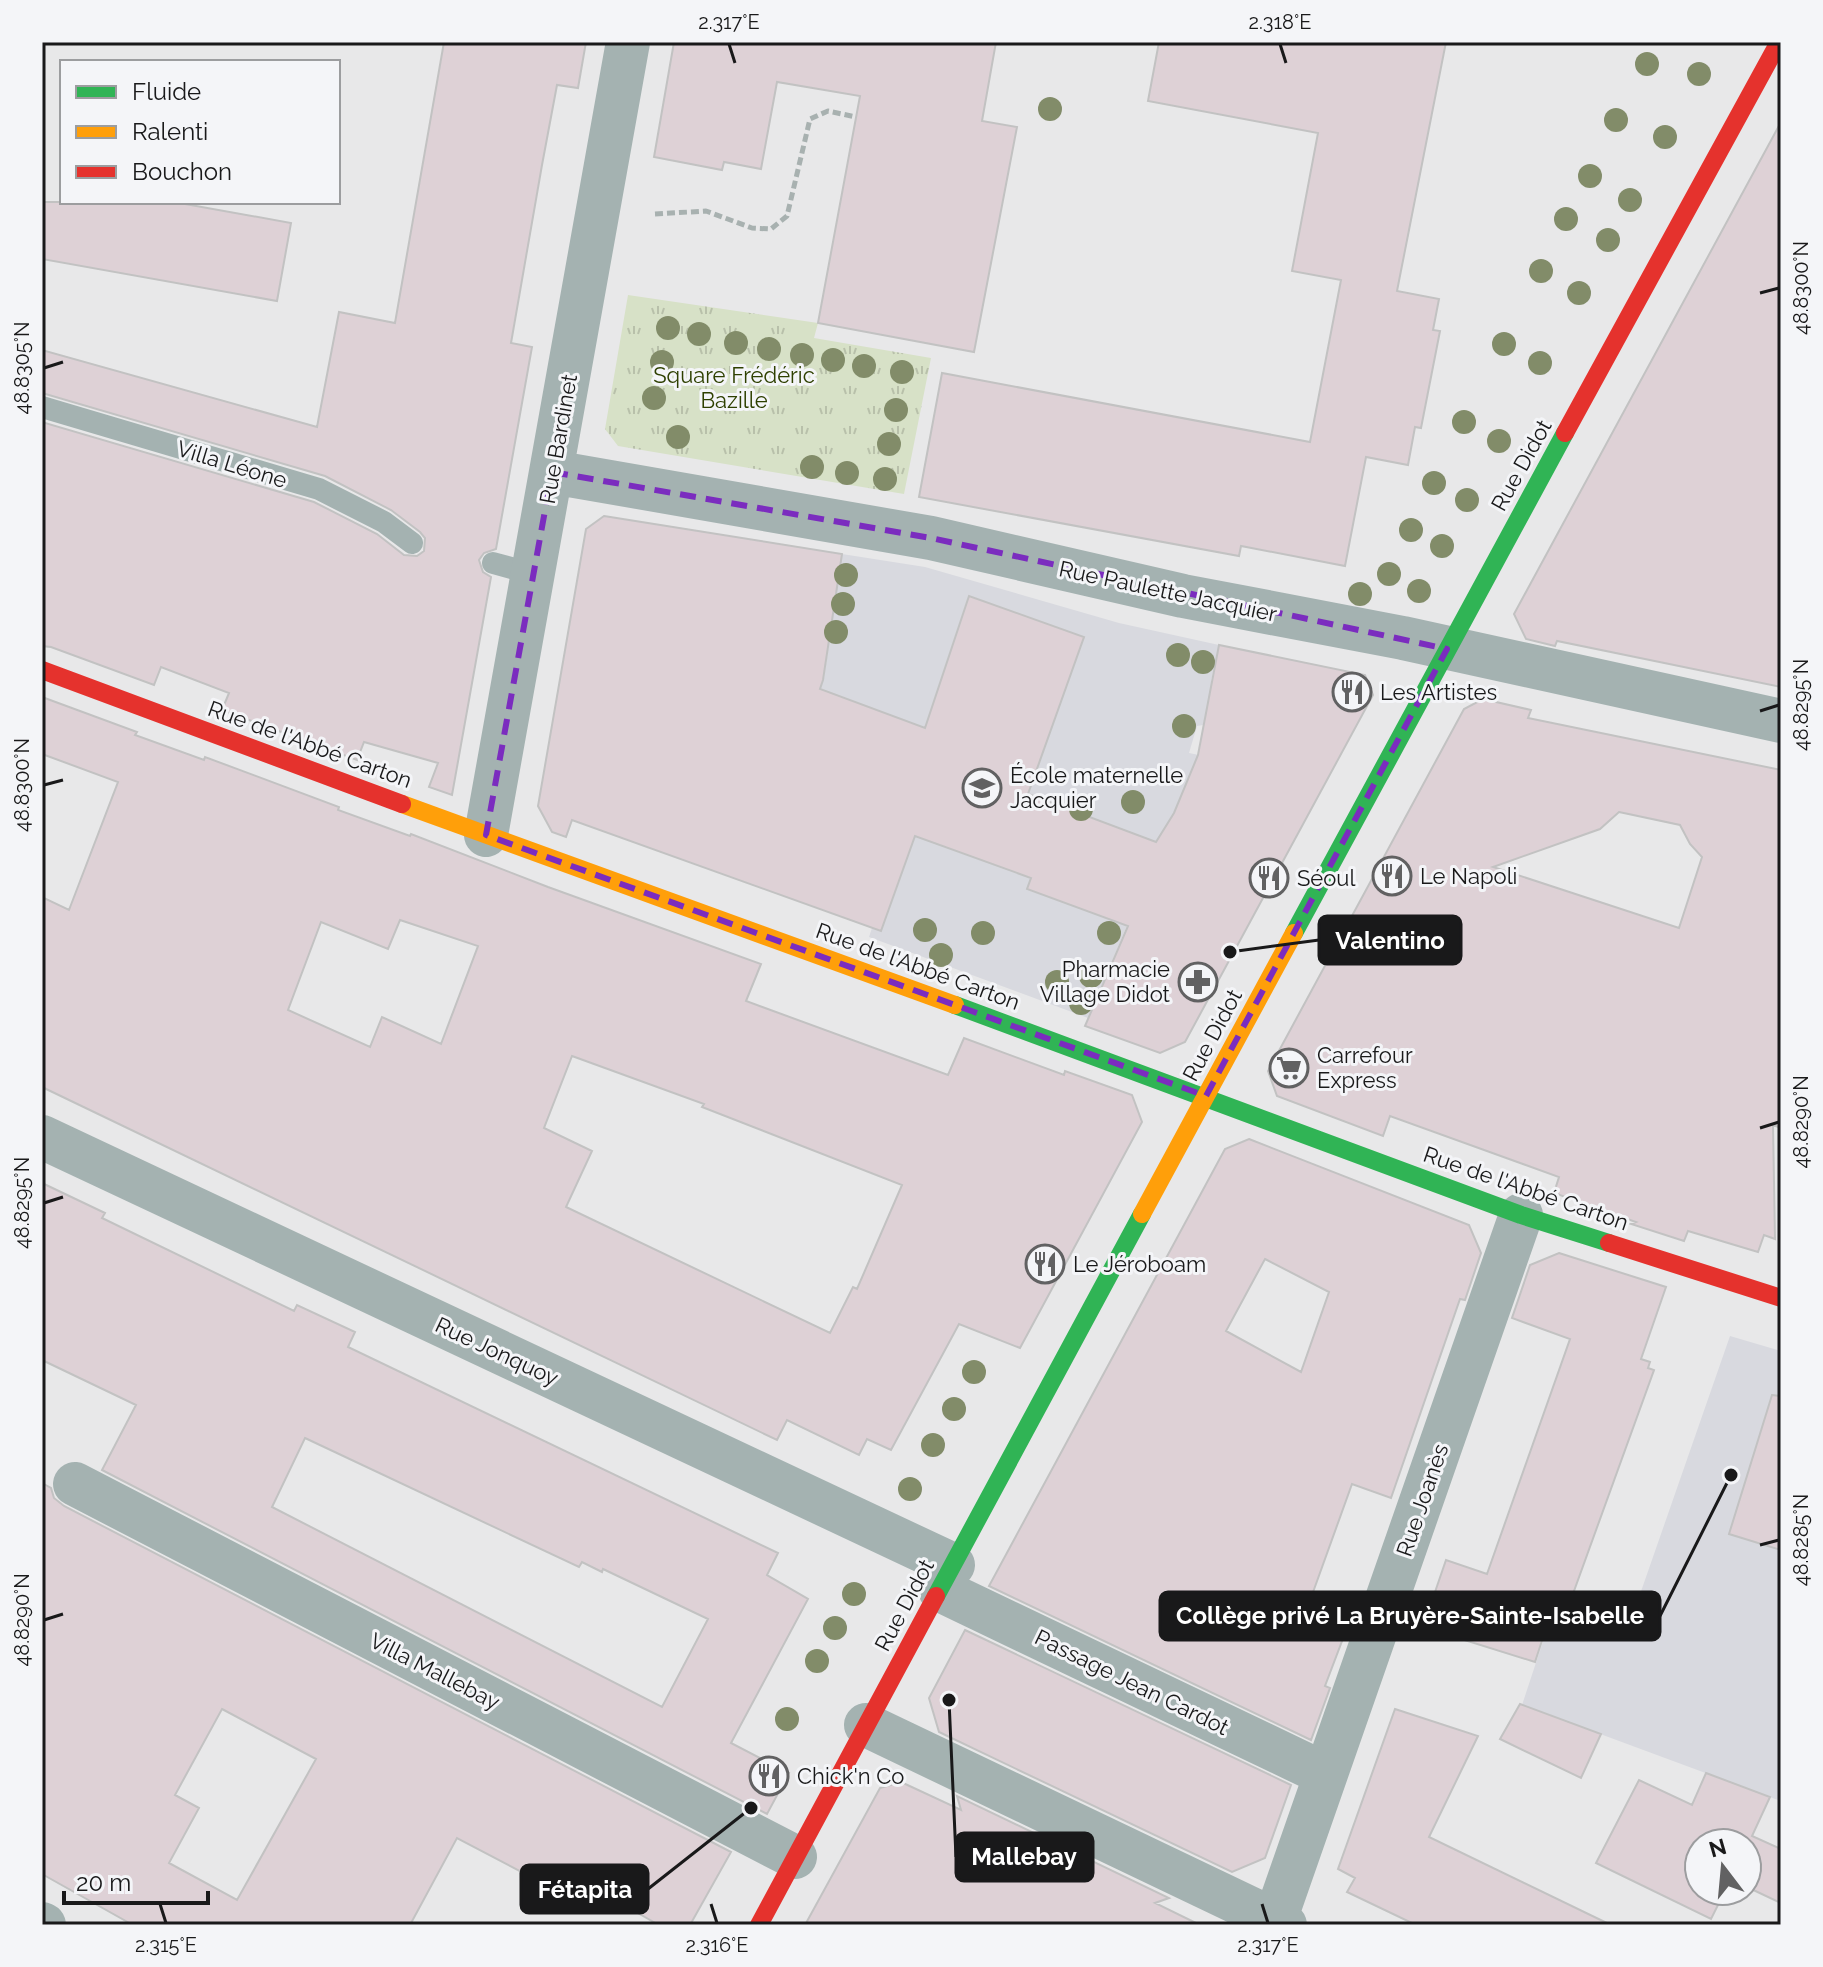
<svg xmlns="http://www.w3.org/2000/svg" width="1823" height="1967" font-family="Raleway,sans-serif">
<defs>
<pattern id="park-tufts" width="24" height="20" patternUnits="userSpaceOnUse" patternTransform="scale(2)"><rect width="24" height="20" fill="#d7e1c7"/><path d="M3 7l-1-3M5 7V3M7 7l1-3M15 17l-1-3M17 17v-4M19 17l1-3" fill="none" stroke="#b8c0aa"/></pattern>
</defs>
<rect width="100%" height="100%" fill="#e8e8e9"/>
<path fill="#d8d9df" d="M 842,554 L 925,567 L 1119,623 L 1219,645 L 1211,681 L 1218,683 L 1209,724 L 1197,726 L 1189,753 L 1199,755 L 1088,1018 L 869,937 L 872,928 L 742,879 L 824,678 Z
M 1730,1336 L 1781,1351 L 1781,1801 L 1522,1705 L 1557,1599 L 1630,1623 Z"/>
<path fill="url(#park-tufts)" d="M 628,295 L 818,323 L 814,338 L 931,358 L 904,494 L 618,446 L 605,429 Z"/>
<path fill="#ded1d6" stroke="#c2c2c2" stroke-width="2" fill-rule="evenodd" d="M 444,42 L 586,42 L 578,88 L 557,85 L 542,165 L 511,343 L 532,347 L 496,549 L 484,553 L 479,560 L 483,572 L 491,577 L 452,795 L 429,787 L 438,763 L 364,742 L 357,760 L 222,710 L 229,693 L 161,667 L 154,685 L 51,647 L 42,646 L 42,422 L 314,502 L 377,534 L 404,555 L 417,556 L 424,551 L 425,538 L 420,532 L 391,510 L 325,476 L 42,393 L 42,350 L 317,427 L 339,312 L 395,323 Z
M 674,42 L 996,42 L 982,121 L 1017,127 L 974,352 L 818,323 L 860,96 L 777,82 L 761,169 L 724,162 L 722,170 L 654,157 Z
M 1159,42 L 1446,42 L 1397,291 L 1439,299 L 1433,330 L 1440,331 L 1421,428 L 1415,427 L 1408,465 L 1366,457 L 1345,566 L 1241,546 L 1239,556 L 919,497 L 942,373 L 1310,442 L 1341,280 L 1292,271 L 1318,133 L 1148,101 Z
M 1781,122 L 1781,687 L 1557,641 L 1555,646 L 1526,639 L 1514,614 Z
M 42,202 L 174,202 L 291,223 L 277,301 L 42,259 Z
M 604,516 L 842,554 L 823,680 L 820,689 L 925,728 L 969,596 L 1084,637 L 1028,794 L 1156,842 L 1174,813 L 1198,755 L 1219,645 L 1365,675 L 1373,695 L 1185,1042 L 1160,1053 L 1085,1026 L 1128,926 L 1027,889 L 1031,878 L 915,836 L 881,931 L 572,820 L 566,837 L 552,832 L 538,806 L 586,529 Z
M 42,697 L 137,732 L 135,735 L 204,760 L 205,757 L 339,807 L 338,810 L 410,836 L 411,834 L 548,887 L 761,964 L 746,1001 L 948,1075 L 964,1038 L 1064,1075 L 1065,1071 L 1132,1095 L 1142,1122 L 1020,1348 L 959,1324 L 891,1450 L 867,1439 L 859,1455 L 787,1420 L 777,1440 L 42,1087 L 42,897 L 69,910 L 118,782 L 42,754 ZM 400,920 L 478,946 L 441,1044 L 382,1017 L 370,1047 L 288,1010 L 321,922 L 388,949 ZM 572,1056 L 704,1104 L 702,1107 L 902,1185 L 857,1289 L 853,1287 L 830,1333 L 566,1207 L 592,1151 L 544,1128 Z
M 1483,699 L 1531,710 L 1528,718 L 1781,770 L 1781,1128 L 1773,1125 L 1775,1239 L 1764,1235 L 1758,1252 L 1688,1231 L 1684,1241 L 1631,1224 L 1636,1222 L 1554,1193 L 1559,1177 L 1390,1116 L 1383,1136 L 1277,1096 L 1268,1071 L 1464,709 ZM 1619,812 L 1680,825 L 1690,844 L 1702,857 L 1679,928 L 1493,867 L 1600,829 Z
M 1249,1139 L 1469,1225 L 1481,1253 L 1465,1300 L 1460,1299 L 1391,1498 L 1352,1484 L 1312,1595 L 1322,1598 L 1319,1608 L 1350,1620 L 1325,1686 L 1330,1688 L 1311,1740 L 989,1586 L 1225,1149 ZM 1265,1259 L 1329,1292 L 1301,1372 L 1226,1331 Z
M 42,1183 L 105,1213 L 102,1218 L 294,1311 L 297,1305 L 355,1332 L 348,1347 L 778,1553 L 767,1575 L 808,1599 L 731,1743 L 789,1773 L 767,1814 L 102,1470 L 136,1405 L 42,1360 ZM 305,1438 L 579,1567 L 582,1562 L 602,1572 L 603,1569 L 708,1619 L 662,1707 L 272,1507 Z
M 1559,1253 L 1666,1287 L 1641,1359 L 1650,1362 L 1648,1368 L 1654,1370 L 1570,1602 L 1556,1598 L 1535,1662 L 1423,1627 L 1446,1560 L 1487,1574 L 1570,1339 L 1512,1318 L 1530,1265 Z
M 1772,1395 L 1781,1396 L 1781,1550 L 1729,1534 Z
M 42,1483 L 51,1488 L 54,1498 L 64,1506 L 731,1852 L 690,1925 L 659,1925 L 576,1878 L 567,1896 L 457,1838 L 410,1925 L 133,1925 L 42,1874 ZM 222,1709 L 316,1759 L 237,1900 L 169,1863 L 199,1808 L 175,1795 Z
M 965,1630 L 1291,1785 L 1265,1858 L 1232,1872 L 939,1732 L 929,1698 Z
M 1520,1704 L 1601,1734 L 1581,1778 L 1500,1739 Z
M 1395,1709 L 1478,1736 L 1429,1837 L 1611,1925 L 1416,1925 L 1347,1892 L 1355,1878 L 1338,1869 Z
M 1706,1773 L 1770,1797 L 1752,1836 L 1781,1849 L 1781,1903 L 1747,1887 L 1747,1843 L 1699,1843 L 1699,1891 L 1725,1891 L 1711,1919 L 1596,1863 L 1639,1780 L 1692,1805 Z
M 901,1782 L 961,1810 L 957,1796 L 1169,1898 L 1155,1903 L 1200,1925 L 805,1925 L 880,1788 Z"/>
<g fill="none" stroke-linecap="round" stroke-linejoin="round">
<path stroke="#a8b1b0" stroke-width="5" stroke-dasharray="8 4" stroke-linecap="butt" d="M 655,214 L 706,211 L 752,228 L 771,229 L 787,216 L 810,119 L 828,111 L 856,117"/>
<path stroke="#a4b2b1" stroke-width="22" d="M 42,407 L 319,489 L 384,522 L 412,543
M 493,563 L 534,574"/>
<path stroke="#a4b2b1" stroke-width="44" d="M 552,472 L 931,538 L 1183,596 L 1403,638 L 1781,721
M 486,835 L 628,42
M 42,1137 L 953,1565
M 75,1484 L 795,1857
M 940,1590 L 1325,1774
M 866,1725 L 1285,1925
M 1275,1920 L 1521,1215
M 42,1924 L 44,1925"/>
<path stroke="#30b455" stroke-width="18" d="M 1294,933 L 1565,433
M 955,1005 L 1521,1215 L 1609,1243
M 936,1596 L 1142,1214"/>
<path stroke="#ff9f0a" stroke-width="18" d="M 402,804 L 955,1005
M 1142,1214 L 1294,933"/>
<path stroke="#e5322d" stroke-width="18" d="M 1565,433 L 1779,42
M 42,670 L 402,804
M 1609,1243 L 1781,1298
M 759,1925 L 936,1596"/>
</g>
<g fill="#828c69">
<circle cx="1647" cy="64" r="12"/>
<circle cx="1699" cy="74" r="12"/>
<circle cx="1050" cy="109" r="12"/>
<circle cx="1616" cy="120" r="12"/>
<circle cx="1665" cy="137" r="12"/>
<circle cx="1590" cy="176" r="12"/>
<circle cx="1630" cy="200" r="12"/>
<circle cx="1566" cy="219" r="12"/>
<circle cx="1608" cy="240" r="12"/>
<circle cx="1541" cy="271" r="12"/>
<circle cx="1579" cy="293" r="12"/>
<circle cx="668" cy="328" r="12"/>
<circle cx="699" cy="334" r="12"/>
<circle cx="736" cy="343" r="12"/>
<circle cx="1504" cy="344" r="12"/>
<circle cx="769" cy="349" r="12"/>
<circle cx="802" cy="355" r="12"/>
<circle cx="833" cy="360" r="12"/>
<circle cx="662" cy="362" r="12"/>
<circle cx="1540" cy="363" r="12"/>
<circle cx="864" cy="366" r="12"/>
<circle cx="902" cy="372" r="12"/>
<circle cx="654" cy="398" r="12"/>
<circle cx="896" cy="410" r="12"/>
<circle cx="1464" cy="422" r="12"/>
<circle cx="678" cy="437" r="12"/>
<circle cx="1499" cy="441" r="12"/>
<circle cx="889" cy="444" r="12"/>
<circle cx="812" cy="467" r="12"/>
<circle cx="847" cy="473" r="12"/>
<circle cx="885" cy="479" r="12"/>
<circle cx="1434" cy="483" r="12"/>
<circle cx="1467" cy="500" r="12"/>
<circle cx="1411" cy="530" r="12"/>
<circle cx="1442" cy="546" r="12"/>
<circle cx="1389" cy="574" r="12"/>
<circle cx="846" cy="575" r="12"/>
<circle cx="1419" cy="591" r="12"/>
<circle cx="1360" cy="594" r="12"/>
<circle cx="843" cy="604" r="12"/>
<circle cx="836" cy="632" r="12"/>
<circle cx="1178" cy="655" r="12"/>
<circle cx="1203" cy="662" r="12"/>
<circle cx="1184" cy="726" r="12"/>
<circle cx="1133" cy="802" r="12"/>
<circle cx="1081" cy="809" r="12"/>
<circle cx="925" cy="930" r="12"/>
<circle cx="983" cy="933" r="12"/>
<circle cx="1109" cy="933" r="12"/>
<circle cx="941" cy="955" r="12"/>
<circle cx="1091" cy="976" r="12"/>
<circle cx="1057" cy="982" r="12"/>
<circle cx="1081" cy="1003" r="12"/>
<circle cx="974" cy="1372" r="12"/>
<circle cx="954" cy="1409" r="12"/>
<circle cx="933" cy="1445" r="12"/>
<circle cx="910" cy="1489" r="12"/>
<circle cx="854" cy="1594" r="12"/>
<circle cx="835" cy="1628" r="12"/>
<circle cx="817" cy="1661" r="12"/>
<circle cx="787" cy="1719" r="12"/>
</g>
<path fill="none" stroke="#7b2cbf" stroke-width="6" stroke-dasharray="16 10" stroke-linejoin="round" d="M 552,472 L 931,538 L 1447,649 L 1206,1096 L 486,835 Z"/>
<path fill="none" stroke="#19191a" stroke-width="3" d="M 729,44 L 735,63M 1280,44 L 1286,63M 1760,293 L 1779,288M 44,368 L 63,362M 1760,711 L 1779,705M 44,785 L 63,780M 1760,1128 L 1779,1122M 44,1203 L 63,1197M 1760,1545 L 1779,1540M 44,1620 L 63,1614M 160,1904 L 166,1923M 711,1904 L 717,1923M 1262,1904 L 1268,1923"/>
<defs>
<symbol id="restaurant-ring" viewBox="-11 -11 22 22"><circle r="9.5" fill="#f4f5f8" stroke="#616162" stroke-width="1.5"/><path d="M-5-6h1v4h1v-4h1v4h1v-4h1v5L-1.5 .5V6h-2V.5L-5-1ZM5-6V6H3V1.5H1.5Q1.5-4 5-6Z" fill="#616162"/></symbol>
<symbol id="school-ring" viewBox="-11 -11 22 22"><circle r="9.5" fill="#f4f5f8" stroke="#616162" stroke-width="1.5"/><path d="M0-5L7-2L0 1L-7-2ZM-4 1L0 2.5L4 1V4Q0 6-4 4Z" fill="#616162"/></symbol>
<symbol id="pharmacy-ring" viewBox="-11 -11 22 22"><circle r="9.5" fill="#f4f5f8" stroke="#616162" stroke-width="1.5"/><path d="M-2-6h4v4h4v4h-4v4h-4v-4h-4v-4h4Z" fill="#616162"/></symbol>
<symbol id="supermarket-ring" viewBox="-11 -11 22 22"><circle r="9.5" fill="#f4f5f8" stroke="#616162" stroke-width="1.5"/><path d="M-6-5.5h2.5l.6 2H6L4.5 2H-2.5L-4.4-4H-6ZM-1.5 3.2a1.3 1.3 0 1 0 .1 0ZM3 3.2a1.3 1.3 0 1 0 .1 0Z" fill="#616162"/></symbol>
</defs>
<g fill-rule="evenodd">
<use href="#restaurant-ring" x="1330" y="670" width="44" height="44"/>
<use href="#school-ring" x="960" y="766" width="44" height="44"/>
<use href="#restaurant-ring" x="1370" y="854" width="44" height="44"/>
<use href="#restaurant-ring" x="1247" y="856" width="44" height="44"/>
<use href="#pharmacy-ring" x="1176" y="960" width="44" height="44"/>
<use href="#supermarket-ring" x="1267" y="1046" width="44" height="44"/>
<use href="#restaurant-ring" x="1023" y="1242" width="44" height="44"/>
<use href="#restaurant-ring" x="747" y="1754" width="44" height="44"/>
</g>
<g text-anchor="middle" dominant-baseline="central" stroke-width="6" stroke-linejoin="round" paint-order="stroke">
<g font-size="22" fill="#2e4000" stroke="#f4f5f8">
<text x="734" y="375">Square Frédéric<tspan x="734" dy="25">Bazille</tspan></text>
</g>
<g font-size="22" fill="#19191a" stroke="#f4f5f8">
<text transform="translate(558 439) rotate(-80)">Rue Bardinet</text>
<text transform="translate(232 464) rotate(17)">Villa Léone</text>
<text transform="translate(1521 465) rotate(-61)">Rue Didot</text>
<text transform="translate(1168 591) rotate(12)">Rue Paulette Jacquier</text>
<text transform="translate(310 744) rotate(20)">Rue de l'Abbé Carton</text>
<text transform="translate(918 966) rotate(20)">Rue de l'Abbé Carton</text>
<text transform="translate(1212 1035) rotate(-62)">Rue Didot</text>
<text transform="translate(1526 1188) rotate(19)">Rue de l'Abbé Carton</text>
<text transform="translate(497 1351) rotate(25)">Rue Jonquoy</text>
<text transform="translate(1422 1500) rotate(-71)">Rue Joanès</text>
<text transform="translate(904 1605) rotate(-62)">Rue Didot</text>
<text transform="translate(435 1671) rotate(27)">Villa Mallebay</text>
<text transform="translate(1132 1682) rotate(26)">Passage Jean Cardot</text>
</g>
<g font-size="22" fill="#19191a" stroke="#f4f5f8" text-anchor="start">
<text x="1380" y="692">Les Artistes</text>
<text x="1010" y="775">École maternelle<tspan x="1010" dy="25">Jacquier</tspan></text>
<text x="1420" y="876">Le Napoli</text>
<text x="1297" y="878">Séoul</text>
<text x="1170" y="969" text-anchor="end">Pharmacie<tspan x="1170" dy="25">Village Didot</tspan></text>
<text x="1317" y="1055">Carrefour<tspan x="1317" dy="25">Express</tspan></text>
<text x="1073" y="1264">Le Jéroboam</text>
<text x="797" y="1776">Chick'n Co</text>
</g>
</g>
<path fill="none" stroke="#19191a" stroke-width="3" d="M1230 952L1319 940M1731 1475L1660 1616M949 1700L956 1857M751 1808L648 1889"/>
<g fill="#19191a" stroke="#f4f5f8" stroke-width="3">
<circle cx="1230" cy="952" r="8"/>
<circle cx="1731" cy="1475" r="8"/>
<circle cx="949" cy="1700" r="8"/>
<circle cx="751" cy="1808" r="8"/>
</g>
<g fill="#19191a" stroke="#19191a" stroke-width="3">
<rect x="1319" y="916" width="142" height="48" rx="8"/>
<rect x="1160" y="1592" width="500" height="48" rx="8"/>
<rect x="956" y="1833" width="137" height="48" rx="8"/>
<rect x="521" y="1865" width="127" height="48" rx="8"/>
</g>
<g font-size="24" text-anchor="middle" font-weight="bold" fill="#fff">
<text x="1390" y="949">Valentino</text>
<text x="1410" y="1624">Collège privé La Bruyère-Sainte-Isabelle</text>
<text x="1024" y="1865">Mallebay</text>
<text x="585" y="1898">Fétapita</text>
</g>
<rect width="1823" height="1967" fill="none" stroke="#f4f5f8" stroke-width="88"/>
<rect x="60" y="60" width="280" height="144" fill="#f4f5f8" stroke="#9c9d9f" stroke-width="2"/>
<rect x="76" y="86" width="40" height="12" fill="#30b455" stroke="#9c9d9f" stroke-width="2"/>
<text x="132" y="100" font-size="24" fill="#19191a">Fluide</text>
<rect x="76" y="126" width="40" height="12" fill="#ff9f0a" stroke="#9c9d9f" stroke-width="2"/>
<text x="132" y="140" font-size="24" fill="#19191a">Ralenti</text>
<rect x="76" y="166" width="40" height="12" fill="#e5322d" stroke="#9c9d9f" stroke-width="2"/>
<text x="132" y="180" font-size="24" fill="#19191a">Bouchon</text>
<g transform="translate(1723 1867) rotate(344)"><circle r="38" fill="#f4f5f8" stroke="#9c9d9f" stroke-width="2"/>
<path d="M0-6L14 30L0 20L-14 30Z" fill="#616162"/>
<text y="-12" font-size="22" font-weight="bold" text-anchor="middle" fill="#19191a">N</text>
</g>
<path d="M64 1891v12h144v-12" fill="none" stroke="#19191a" stroke-width="4"/>
<text x="76" y="1891" font-size="24" fill="#19191a" stroke="#f4f5f8" stroke-width="6" paint-order="stroke">20 m</text>
<rect x="44" y="44" width="1735" height="1879" fill="none" stroke="#19191a" stroke-width="3"/>
<g font-size="20" text-anchor="middle" fill="#19191a">
<text x="729" y="29">2.317°E</text>
<text x="1280" y="29">2.318°E</text>
<text transform="translate(1801 288) rotate(-90)" y="7">48.8300°N</text>
<text transform="translate(22 368) rotate(-90)" y="7">48.8305°N</text>
<text transform="translate(1801 705) rotate(-90)" y="7">48.8295°N</text>
<text transform="translate(22 785) rotate(-90)" y="7">48.8300°N</text>
<text transform="translate(1801 1122) rotate(-90)" y="7">48.8290°N</text>
<text transform="translate(22 1203) rotate(-90)" y="7">48.8295°N</text>
<text transform="translate(1801 1540) rotate(-90)" y="7">48.8285°N</text>
<text transform="translate(22 1620) rotate(-90)" y="7">48.8290°N</text>
<text x="166" y="1952">2.315°E</text>
<text x="717" y="1952">2.316°E</text>
<text x="1268" y="1952">2.317°E</text>
</g>
</svg>
